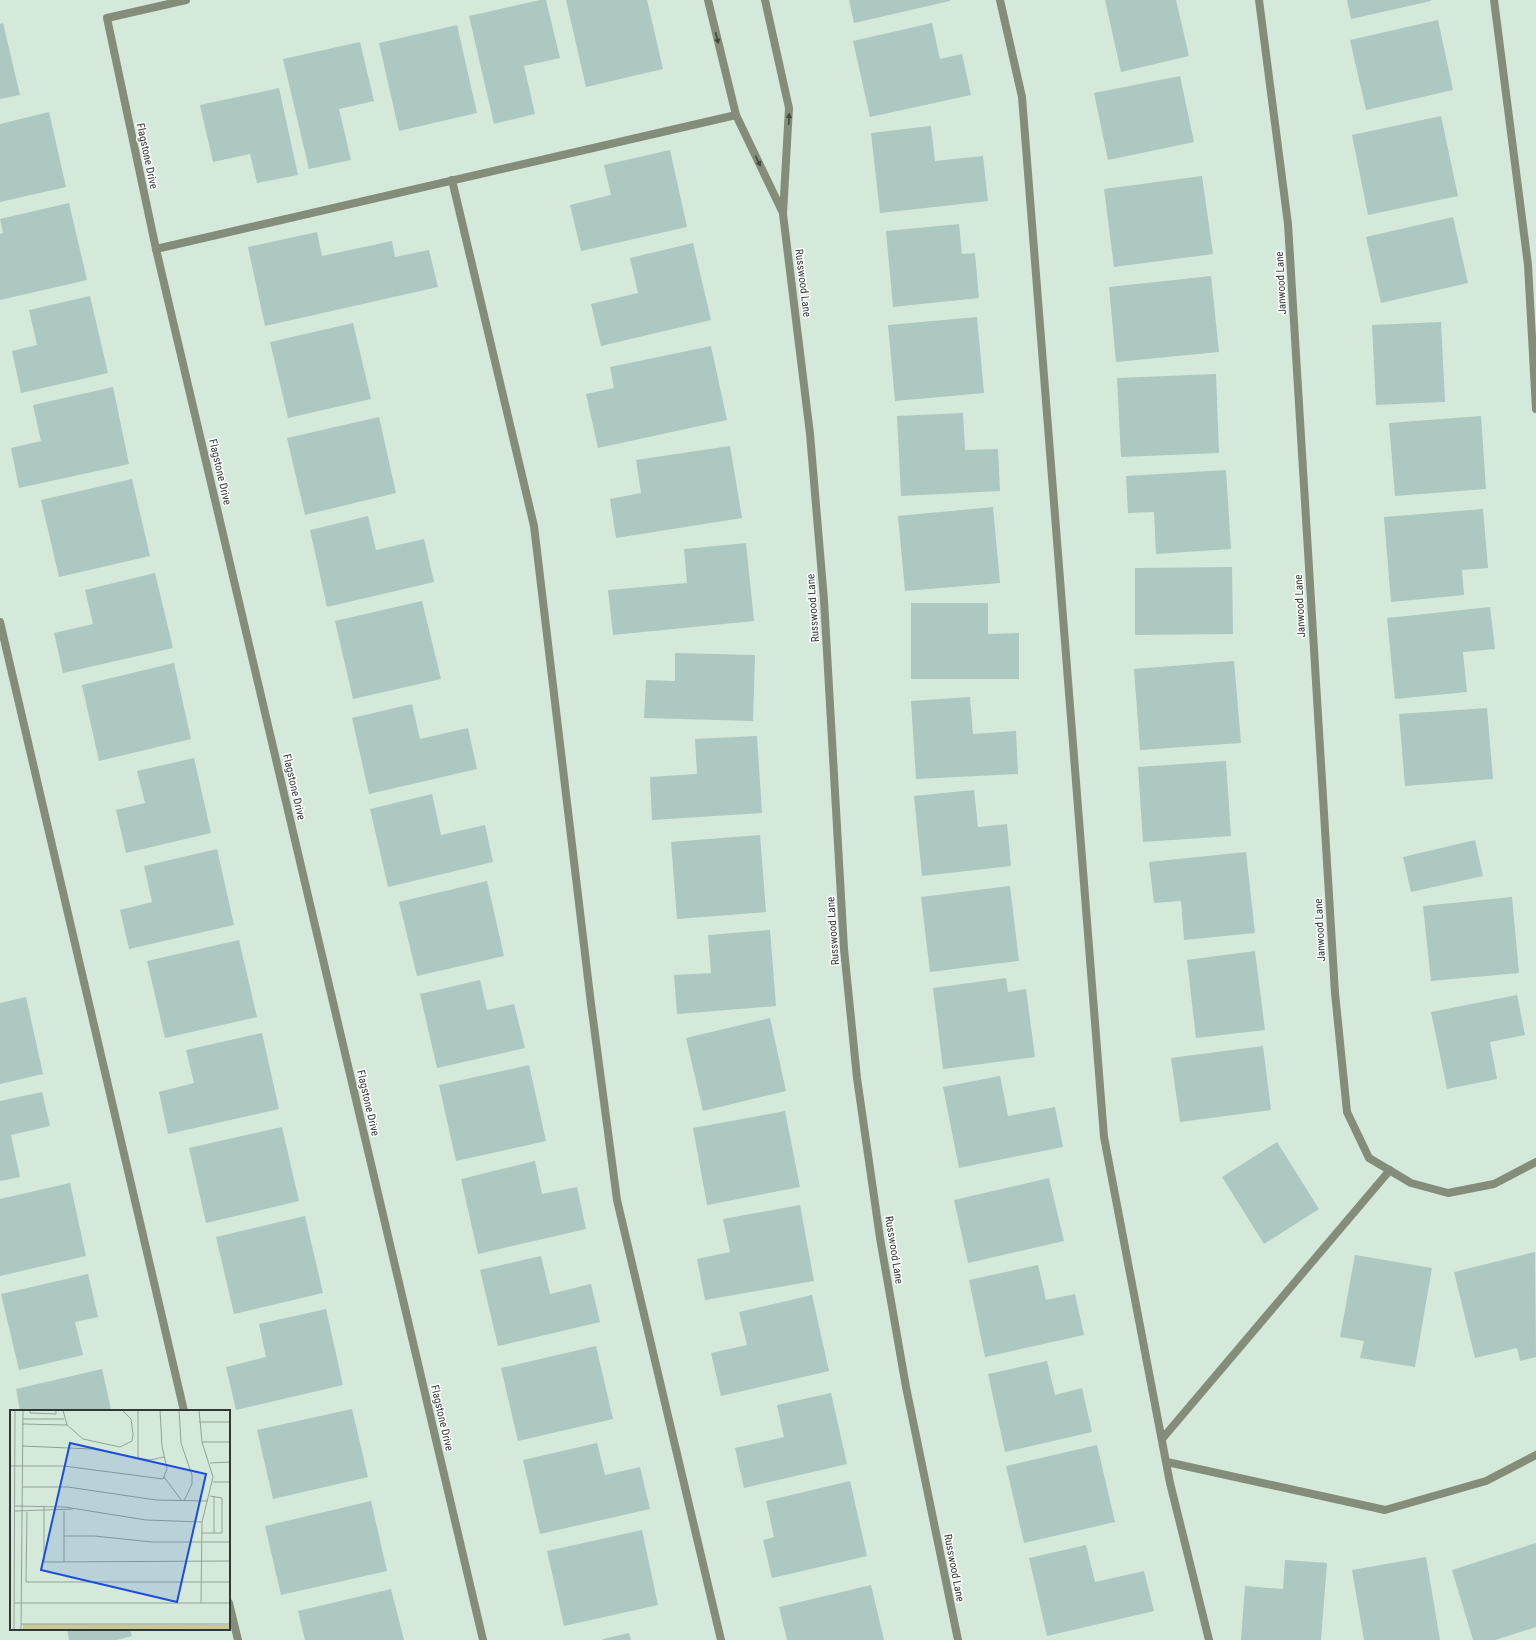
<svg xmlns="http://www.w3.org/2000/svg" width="1536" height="1640" font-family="'Roboto Condensed',sans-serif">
<rect width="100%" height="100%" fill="#d5e9db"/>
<path fill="#adc7c1" d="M 540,0 L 546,0 L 560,58 L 524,66 L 535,114 L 494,124 L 469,16 Z
M 566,0 L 647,0 L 663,69 L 586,87 Z
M 849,0 L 950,0 L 950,1 L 854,23 Z
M 1105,0 L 1176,0 L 1189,56 L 1121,72 Z
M 1347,0 L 1431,0 L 1431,1 L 1351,19 Z
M 1438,20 L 1453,90 L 1366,110 L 1350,40 Z
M 3,23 L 20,95 L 0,99 L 0,24 Z
M 932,23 L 940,59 L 962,54 L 971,95 L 870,117 L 853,41 Z
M 457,25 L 477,113 L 399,131 L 379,43 Z
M 360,42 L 374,101 L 339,109 L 351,160 L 309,169 L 283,59 Z
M 1180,76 L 1194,142 L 1108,160 L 1094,93 Z
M 279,88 L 298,175 L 257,183 L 250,154 L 213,162 L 200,105 Z
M 49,112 L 66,187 L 0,202 L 0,124 Z
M 1441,116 L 1458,196 L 1368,215 L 1352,135 Z
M 931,126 L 935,161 L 983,156 L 988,201 L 880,213 L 871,133 Z
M 670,150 L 687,227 L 581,251 L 570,205 L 611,195 L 604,165 Z
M 1202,176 L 1213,254 L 1114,267 L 1104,189 Z
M 69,203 L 87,280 L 0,300 L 0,234 L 3,233 L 0,219 Z
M 1453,217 L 1468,283 L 1381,303 L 1366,237 Z
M 959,224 L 962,254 L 975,253 L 979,298 L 893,307 L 886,231 Z
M 317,232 L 322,256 L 392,241 L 395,257 L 429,250 L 438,287 L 265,326 L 248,247 Z
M 693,243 L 711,320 L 601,346 L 591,304 L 638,293 L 630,258 Z
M 1211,276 L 1219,352 L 1116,362 L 1109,287 Z
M 90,296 L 108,373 L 21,393 L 12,351 L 37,345 L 29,310 Z
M 977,317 L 984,393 L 895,401 L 888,325 Z
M 1441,322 L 1445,402 L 1376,405 L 1372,325 Z
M 353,323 L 371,399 L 288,418 L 270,342 Z
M 711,346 L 727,420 L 598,448 L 586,394 L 614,388 L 610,367 Z
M 1216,374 L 1219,453 L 1121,457 L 1117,378 Z
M 113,387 L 129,464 L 19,488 L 11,448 L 41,441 L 33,405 Z
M 963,413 L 965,450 L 998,449 L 1000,491 L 901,496 L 897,416 Z
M 1481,416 L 1486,489 L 1395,496 L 1389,423 Z
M 379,417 L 396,493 L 305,515 L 287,438 Z
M 730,446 L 742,518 L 616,538 L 610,499 L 641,493 L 636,460 Z
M 1226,470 L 1231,549 L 1156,554 L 1154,512 L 1128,513 L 1126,476 Z
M 132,479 L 150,556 L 59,577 L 41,500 Z
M 993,507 L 1000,583 L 905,591 L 898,516 Z
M 1483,509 L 1488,568 L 1462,570 L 1464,595 L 1391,602 L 1384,517 Z
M 368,516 L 376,550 L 424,539 L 434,582 L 327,607 L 310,530 Z
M 746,543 L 754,621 L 613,635 L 608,590 L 687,583 L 684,549 Z
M 1232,567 L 1233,634 L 1135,635 L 1135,568 Z
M 155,573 L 173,648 L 63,673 L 54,633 L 93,624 L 85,590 Z
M 422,601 L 441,679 L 353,699 L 335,621 Z
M 911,603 L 988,603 L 988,634 L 1019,633 L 1019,679 L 911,679 Z
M 1490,607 L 1495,649 L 1463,652 L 1467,692 L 1395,699 L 1387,618 Z
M 675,653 L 755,655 L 753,721 L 644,718 L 646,680 L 675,681 Z
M 1234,661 L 1241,743 L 1140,750 L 1134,669 Z
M 174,663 L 191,739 L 99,761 L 82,685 Z
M 970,697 L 973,734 L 1016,731 L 1018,774 L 916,779 L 911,701 Z
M 412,704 L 420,739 L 468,728 L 477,769 L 369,794 L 352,718 Z
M 1487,708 L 1493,779 L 1405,786 L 1399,714 Z
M 757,736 L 762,813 L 652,820 L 650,777 L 697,774 L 695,739 Z
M 194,758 L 211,833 L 126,853 L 116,810 L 145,803 L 137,771 Z
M 1226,761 L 1231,836 L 1143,842 L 1138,767 Z
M 974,790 L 978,827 L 1007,824 L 1011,866 L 922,876 L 914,796 Z
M 432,794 L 441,835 L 485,825 L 493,862 L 388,887 L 370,809 Z
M 760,835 L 766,912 L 677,919 L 671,842 Z
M 1475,840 L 1483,876 L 1411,892 L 1403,857 Z
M 217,849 L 234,925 L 129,949 L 120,910 L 152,902 L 144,866 Z
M 1246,852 L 1255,933 L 1184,940 L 1181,901 L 1154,903 L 1149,862 Z
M 487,881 L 504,956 L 417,976 L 399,902 Z
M 1010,886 L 1019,961 L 930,972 L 921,897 Z
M 1512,897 L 1519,973 L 1431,981 L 1423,906 Z
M 770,930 L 776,1006 L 677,1014 L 674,975 L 711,973 L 708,935 Z
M 239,940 L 257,1017 L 165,1038 L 147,961 Z
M 1255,951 L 1265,1030 L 1196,1038 L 1187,960 Z
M 1006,978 L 1008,992 L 1026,989 L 1035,1057 L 943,1069 L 933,988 Z
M 480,980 L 487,1010 L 514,1004 L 525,1048 L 437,1068 L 420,994 Z
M 1517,995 L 1525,1035 L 1490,1042 L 1497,1079 L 1447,1089 L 1431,1012 Z
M 26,997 L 43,1074 L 0,1084 L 0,1003 Z
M 770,1018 L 786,1091 L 703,1111 L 686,1038 Z
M 262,1033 L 279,1109 L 168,1134 L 159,1092 L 194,1083 L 186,1050 Z
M 1263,1046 L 1271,1110 L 1180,1122 L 1171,1058 Z
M 529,1065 L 546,1141 L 456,1161 L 439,1085 Z
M 1000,1076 L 1008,1116 L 1055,1107 L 1063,1147 L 959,1168 L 943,1087 Z
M 42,1092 L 50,1126 L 11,1135 L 20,1177 L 0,1181 L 0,1101 Z
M 785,1111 L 800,1187 L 707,1205 L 693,1128 Z
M 282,1127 L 299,1201 L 206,1223 L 189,1148 Z
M 1277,1142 L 1319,1209 L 1264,1244 L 1222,1177 Z
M 535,1161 L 542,1194 L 577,1187 L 586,1229 L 478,1254 L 461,1179 Z
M 1049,1178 L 1064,1241 L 968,1263 L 954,1200 Z
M 70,1183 L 86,1256 L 0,1276 L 0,1199 Z
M 800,1205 L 814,1281 L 705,1300 L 697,1259 L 730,1252 L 723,1219 Z
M 305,1216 L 323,1293 L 234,1314 L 216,1237 Z
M 1535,1252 L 1536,1357 L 1520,1361 L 1517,1348 L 1475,1358 L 1454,1272 Z
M 1355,1255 L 1432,1268 L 1415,1367 L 1360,1358 L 1364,1341 L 1340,1337 Z
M 541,1256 L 550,1294 L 591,1284 L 600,1322 L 498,1346 L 480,1270 Z
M 1038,1265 L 1046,1300 L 1075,1294 L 1084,1335 L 985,1357 L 969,1280 Z
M 88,1274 L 98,1317 L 75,1322 L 83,1355 L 19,1370 L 1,1294 Z
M 812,1295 L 829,1371 L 721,1396 L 711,1353 L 747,1345 L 739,1312 Z
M 326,1309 L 343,1385 L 236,1410 L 226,1367 L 266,1357 L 259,1324 Z
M 596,1346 L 613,1419 L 518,1441 L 501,1368 Z
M 1047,1361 L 1055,1395 L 1082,1388 L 1092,1432 L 1005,1452 L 988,1374 Z
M 102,1369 L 111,1409 L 101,1411 L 20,1411 L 16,1389 Z
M 831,1393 L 847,1464 L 744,1488 L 735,1448 L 784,1437 L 777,1405 Z
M 352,1409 L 368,1477 L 273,1499 L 257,1430 Z
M 597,1443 L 605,1475 L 640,1467 L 650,1509 L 540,1534 L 523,1460 Z
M 1097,1445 L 1115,1522 L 1024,1543 L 1006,1466 Z
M 850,1481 L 867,1556 L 772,1578 L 763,1540 L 774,1537 L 766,1501 Z
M 371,1501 L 387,1571 L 281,1595 L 265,1526 Z
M 642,1530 L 658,1605 L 564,1626 L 547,1551 Z
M 1536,1543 L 1536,1627 L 1495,1640 L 1473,1640 L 1452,1570 Z
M 1086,1545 L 1095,1582 L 1144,1571 L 1154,1611 L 1047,1636 L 1029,1558 Z
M 1426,1557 L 1440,1640 L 1364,1640 L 1352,1570 Z
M 1285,1560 L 1327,1563 L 1321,1640 L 1241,1640 L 1245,1586 L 1283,1589 Z
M 871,1585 L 884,1640 L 787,1640 L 779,1607 Z
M 391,1589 L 404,1640 L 305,1640 L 298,1611 Z
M 67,1629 L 130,1629 L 132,1636 L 117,1640 L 69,1640 Z
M 629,1633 L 631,1640 L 603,1640 L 603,1639 Z"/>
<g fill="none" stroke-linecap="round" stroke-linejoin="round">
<path stroke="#848d7a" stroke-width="8" d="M 1000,0 L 1022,97 L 1104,1137 L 1170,1483 L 1209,1640
M 1494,0 L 1528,265 L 1536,409
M 452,180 L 534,526 L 591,1004 L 617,1200 L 721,1640
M 156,249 L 736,115
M 0,622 L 184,1411
M 1162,1439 L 1390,1170
M 1167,1462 L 1385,1510 L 1486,1481 L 1536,1455
M 229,1603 L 238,1640"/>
<path stroke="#848d7a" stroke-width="8" d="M 186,0 L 107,18 L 156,249 L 483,1640
M 708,0 L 736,115 L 783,213
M 765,0 L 789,108 L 783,214 L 810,434 L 824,600 L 844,949 L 857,1078 L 880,1238 L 906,1387 L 958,1640
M 1259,0 L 1288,224 L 1335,993 L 1347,1112 L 1369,1158 L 1411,1183 L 1448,1193 L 1494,1184 L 1536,1162"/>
</g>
<defs><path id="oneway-solid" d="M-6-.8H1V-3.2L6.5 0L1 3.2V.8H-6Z"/></defs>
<g fill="#414941">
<use href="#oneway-solid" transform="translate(717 38) rotate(76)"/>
<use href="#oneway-solid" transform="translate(789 119) rotate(-87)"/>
<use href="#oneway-solid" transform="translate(758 161) rotate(64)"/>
</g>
<g text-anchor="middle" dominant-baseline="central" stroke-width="3" stroke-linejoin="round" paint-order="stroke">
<g font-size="11" fill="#303833" stroke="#fff">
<text transform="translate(147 156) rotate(78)">Flagstone Drive</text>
<text transform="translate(803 283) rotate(83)">Russwood Lane</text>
<text transform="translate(1281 283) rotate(-93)">Janwood Lane</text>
<text transform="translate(220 472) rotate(77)">Flagstone Drive</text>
<text transform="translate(1300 606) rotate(-93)">Janwood Lane</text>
<text transform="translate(813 608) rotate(-94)">Russwood Lane</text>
<text transform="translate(294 787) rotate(77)">Flagstone Drive</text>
<text transform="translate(1320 930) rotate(-93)">Janwood Lane</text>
<text transform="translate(833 931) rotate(-94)">Russwood Lane</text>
<text transform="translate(368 1103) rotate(77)">Flagstone Drive</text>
<text transform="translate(894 1250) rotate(81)">Russwood Lane</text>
<text transform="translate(442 1418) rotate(77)">Flagstone Drive</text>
<text transform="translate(954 1568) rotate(79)">Russwood Lane</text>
</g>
</g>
<g transform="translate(10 1410)">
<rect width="220" height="220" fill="#d5e9db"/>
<path d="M 13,214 L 220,215 L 220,220 L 13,220 Z" fill="#cbc797"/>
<path fill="none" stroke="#93a298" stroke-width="1" d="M 20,0 L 20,3 L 46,4 L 46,0M 53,0 L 57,15 L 73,29 L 110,37 L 122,31 L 123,24 L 121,9 L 112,0M 169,0 L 171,33 L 182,65 L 182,74 L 174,91M 189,0 L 192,32 L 203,67 L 192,112 L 191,193M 13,9 L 54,9M 189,12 L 220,12M 12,14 L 57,15M 192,32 L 220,32M 12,36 L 82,39 L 140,50 L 154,47M 128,47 L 128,0M 200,53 L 220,52M 0,56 L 54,56 L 153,69 L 157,59 L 152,36 L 150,0M 154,67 L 172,91M 203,72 L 220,72M 13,77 L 58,77 L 146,90 L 198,91M 5,96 L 55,97 L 136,110 L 192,112M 34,97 L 34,152 L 220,151M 5,101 L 63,99M 54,101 L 54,152M 17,102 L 16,172 L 220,172M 191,123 L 212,123 L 212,88 L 200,86M 204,123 L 204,86M 54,126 L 84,126 L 142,132 L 220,132M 5,193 L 220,193M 11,214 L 220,214M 4,220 L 5,0M 11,220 L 13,0"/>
<path fill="#1d4ed8" fill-opacity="0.15" stroke="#1d4ed8" stroke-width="2" d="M 60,33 L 196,64 L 167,192 L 31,160 Z"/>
<rect width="220" height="220" fill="none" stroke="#303833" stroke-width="2"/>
</g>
</svg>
